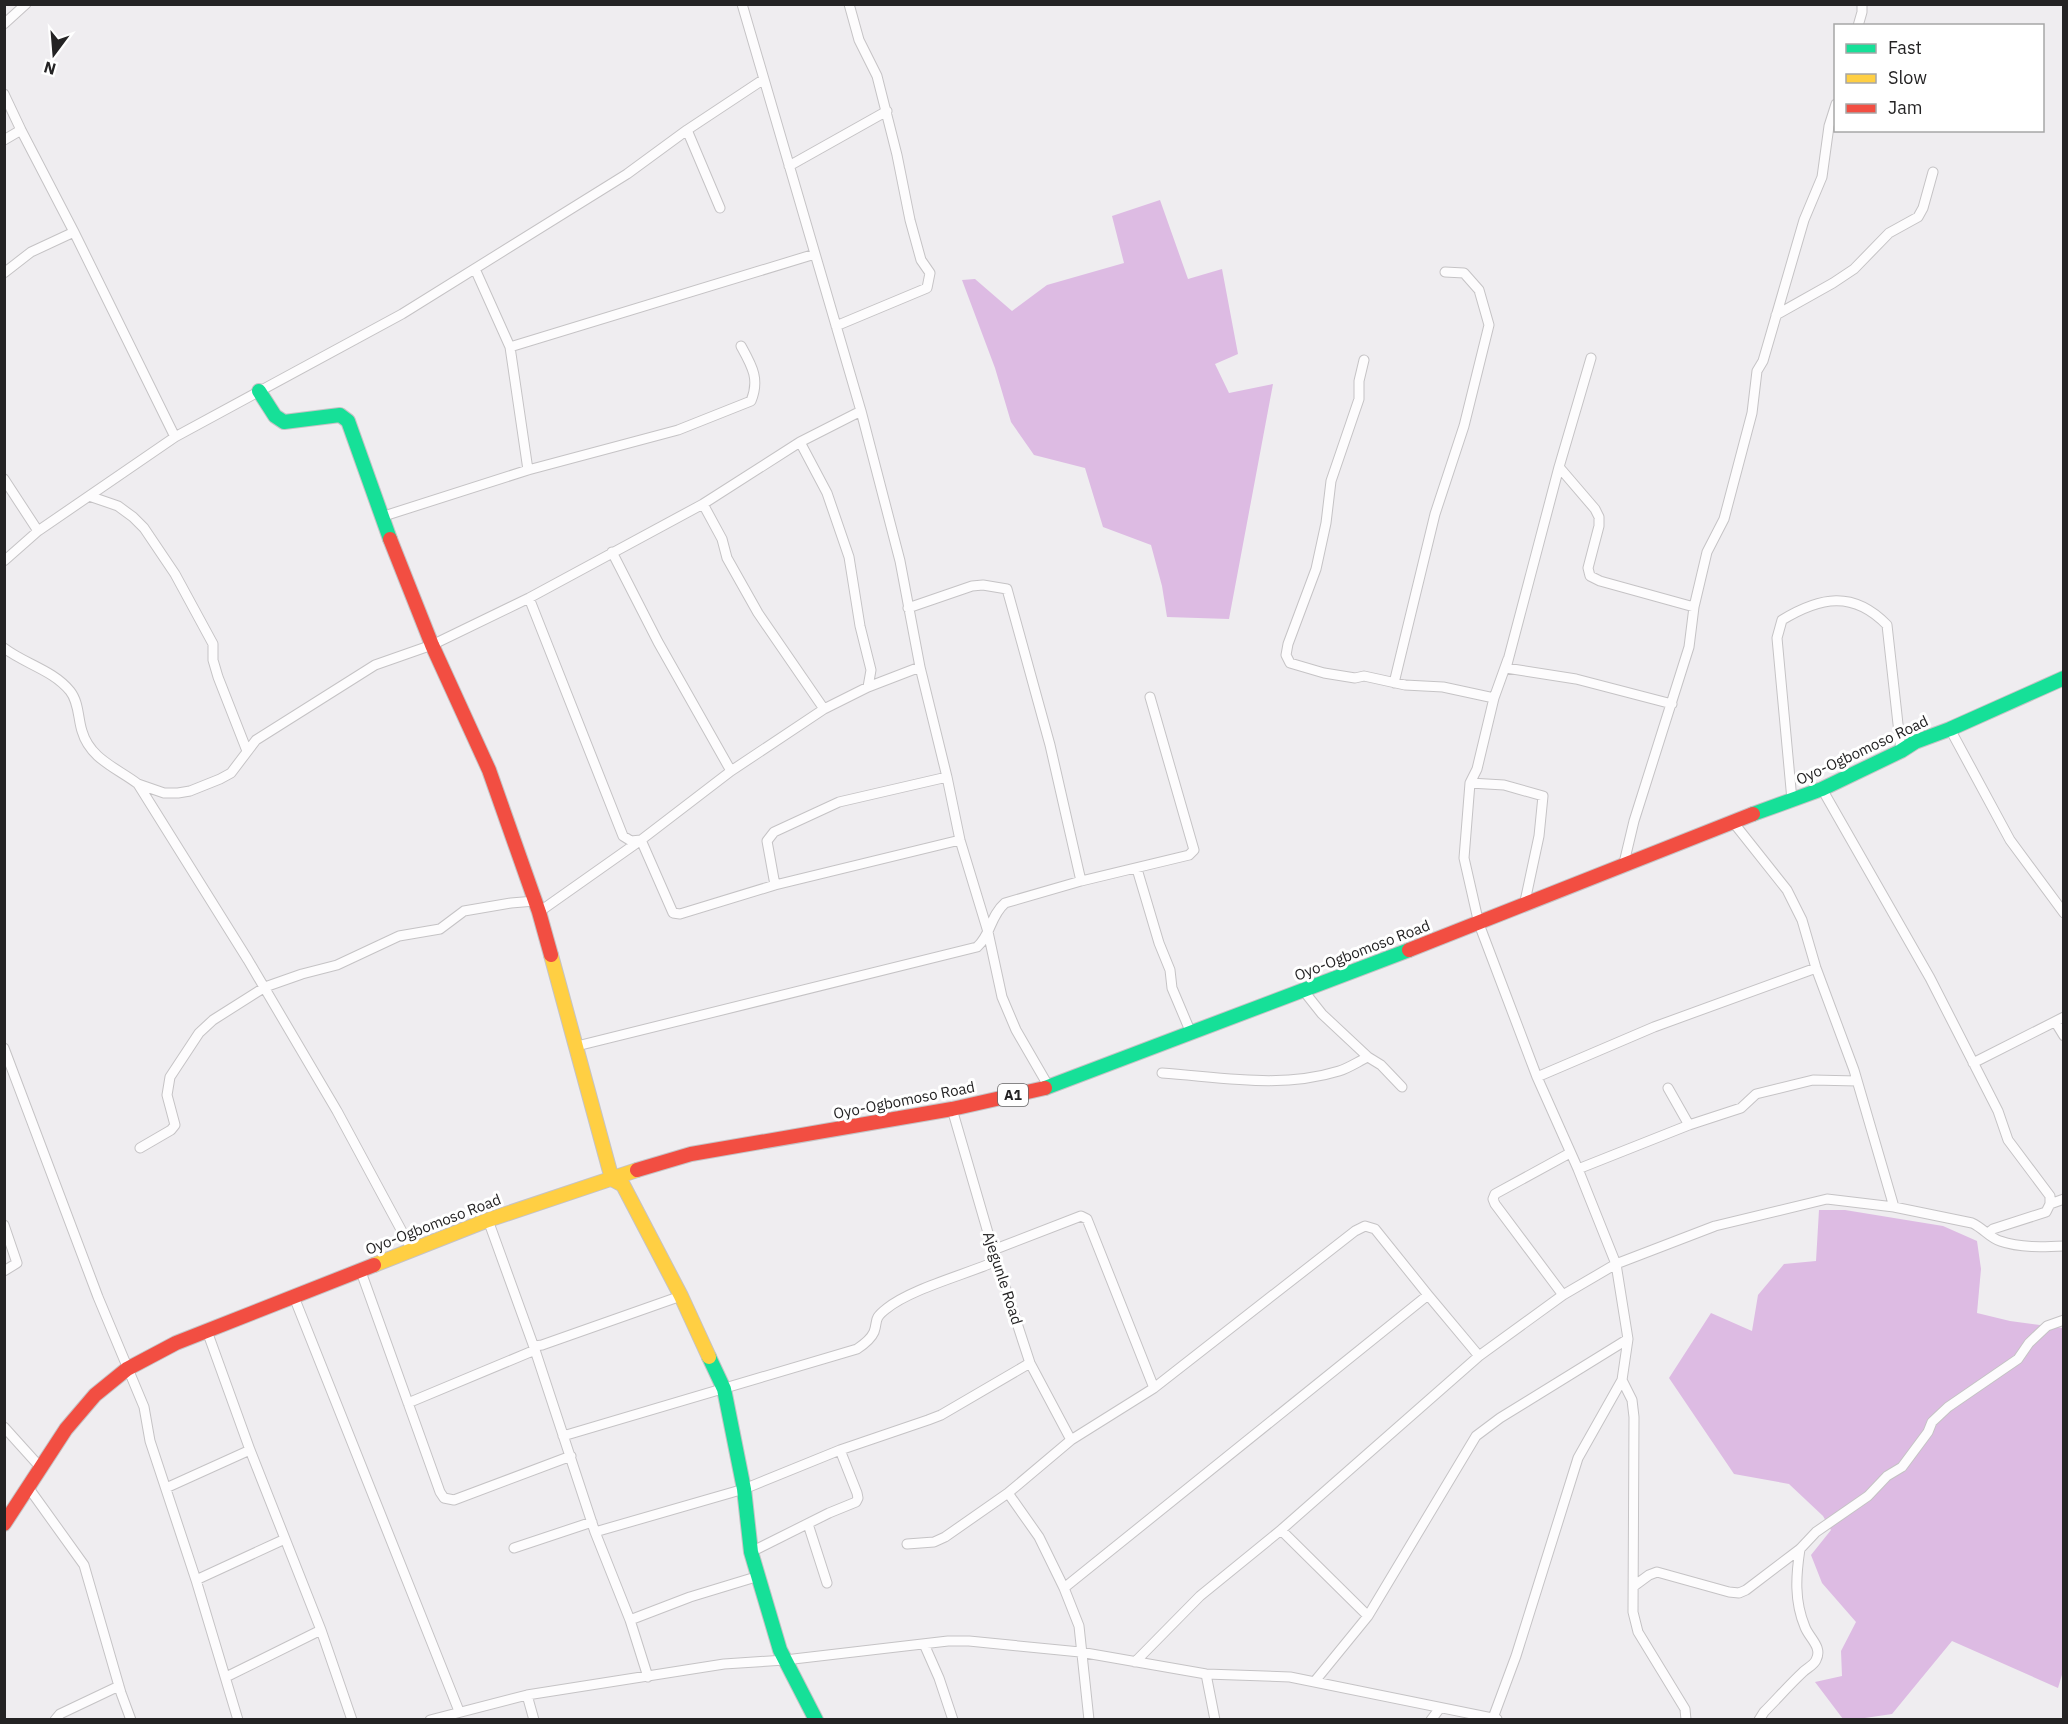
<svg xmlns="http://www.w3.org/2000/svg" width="2068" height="1724" font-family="'IBM Plex Sans',sans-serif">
<rect width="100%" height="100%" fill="#efedf0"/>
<path fill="#ddbbe3" d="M 1160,200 L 1188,279 L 1222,269 L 1238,354 L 1215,364 L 1229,393 L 1273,384 L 1229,619 L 1167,617 L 1162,586 L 1151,545 L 1103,527 L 1085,468 L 1034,455 L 1011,422 L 995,368 L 962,280 L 975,279 L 1012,311 L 1047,285 L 1124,263 L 1112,216 Z
M 1819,1210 L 1845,1210 L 1943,1226 L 1977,1241 L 1981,1269 L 1977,1313 L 2010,1321 L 2063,1328 L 2064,1668 L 2058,1688 L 1952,1641 L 1892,1714 L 1858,1719 L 1843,1719 L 1815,1682 L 1842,1676 L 1841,1651 L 1856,1622 L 1822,1583 L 1811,1555 L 1831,1530 L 1823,1516 L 1789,1484 L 1734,1474 L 1669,1378 L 1711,1313 L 1752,1331 L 1758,1295 L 1784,1264 L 1816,1261 Z"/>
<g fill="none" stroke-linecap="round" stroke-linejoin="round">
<defs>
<path id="street" d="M 742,4 L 861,411 L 900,561 L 920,667 L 947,777 L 960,840 L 988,932 L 1002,997 L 1016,1030 L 1049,1087
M 4,24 L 26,4
M 1858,26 L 1862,12 L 1862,4
M 4,94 L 21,130 L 74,232 L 175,437
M 687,130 L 720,208
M 4,140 L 21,130
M 789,166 L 887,111
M 475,269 L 510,347 L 528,470
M 4,273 L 31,252 L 74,232
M 1776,315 L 1833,283 L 1854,269 L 1889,233 L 1918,217 L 1923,208 L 1933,172
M 836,326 L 927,288 L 930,273 L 921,260 L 910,220 L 897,155 L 877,76 L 859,40 L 849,4
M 510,347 L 815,254
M 1591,358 L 1559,467 L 1506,668 L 1576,679 L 1672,704
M 1364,360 L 1359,381 L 1359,399 L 1331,481 L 1326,523 L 1316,569 L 1288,644 L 1286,655 L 1290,663 L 1324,673 L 1355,678 L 1364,676 L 1405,685 L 1443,687 L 1494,698
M 800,442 L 827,493 L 849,557 L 860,626 L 871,670 L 868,687
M 1559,467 L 1595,509 L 1599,517 L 1599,526 L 1588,568 L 1590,576 L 1600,581 L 1694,607
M 4,479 L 38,531
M 89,496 L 118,506 L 133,517 L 144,528 L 175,574 L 213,644 L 213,660 L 218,677 L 247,751
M 703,504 L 722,539 L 727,558 L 758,613 L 824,709
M 381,517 L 528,470 L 678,430 L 751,401 C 760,379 752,366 741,346
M 612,552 L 658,642 L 731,771
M 4,561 L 38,531 L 175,437 L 402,314 L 627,174 L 687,130 L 764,79
M 529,598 L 623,836 L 631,841 L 641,840 L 673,913 L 680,914 L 775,885 L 960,840
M 908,608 L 972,586 L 983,585 L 1007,589 L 1050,745 L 1081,881
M 4,648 C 25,664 53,670 70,691 C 79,702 78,719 82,731 C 90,759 117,768 138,784 L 248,960 L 337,1111 L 412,1250
M 1394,683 L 1435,514 L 1464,426 L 1489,325 L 1479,290 L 1464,273 L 1445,272
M 1950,729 L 2010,840 L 2064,913
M 1470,783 L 1504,785 L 1543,796 L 1539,836 L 1524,906
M 138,784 L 164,793 L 178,793 L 190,791 L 220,779 L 231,773 L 256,740 L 375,665 L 432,645 L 529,598 L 703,504 L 800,442 L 861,411
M 1822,789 L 1930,978 L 1998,1111 L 2008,1140 L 2050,1196 L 2050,1204 L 2046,1212 L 1993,1229 L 1988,1233
M 1792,800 L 1777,638 L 1782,620 C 1820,597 1853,590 1887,625 L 1901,751
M 1733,822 L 1787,890 L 1802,920 L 1816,968 L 1854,1070 L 1894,1207
M 1623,867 L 1634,821 L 1689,647 L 1694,607 L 1707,552 L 1724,519 L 1752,413 L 1757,371 L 1763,361 L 1804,220 L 1822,177 L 1829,126 L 1836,104
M 1137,869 L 1159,943 L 1170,970 L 1172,988 L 1191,1033
M 775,885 L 767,841 L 774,832 L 839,802 L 947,777
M 539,912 L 641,840 L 731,771 L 824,709 L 868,687 L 920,667
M 1303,990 L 1322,1014 L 1368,1057
M 2056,1023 L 2064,1036
M 577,1046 L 977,947 C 991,935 990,916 1005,903 L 1081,881 L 1189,855 L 1194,850 L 1150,697
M 4,1048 L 98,1297 L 144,1407 L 150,1441 L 196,1580 L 238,1720
M 1973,1063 L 2064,1017
M 1162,1073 C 1221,1077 1281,1089 1339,1071 C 1349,1068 1359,1061 1368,1057 L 1381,1065 L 1402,1087
M 1537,1077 L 1654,1027 L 1816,968
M 1668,1088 L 1689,1125
M 952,1109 L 993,1250 L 1030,1363 L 1071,1440
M 140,1148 L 171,1130 L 175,1125 L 167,1095 L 170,1077 L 199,1033 L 213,1020 L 265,987 L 302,974 L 337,965 L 399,936 L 440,929 L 464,911 L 511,903 L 535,901
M 1578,1169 L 1689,1125 L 1741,1108 L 1756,1094 L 1813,1080 L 1857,1081
M 2050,1204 L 2064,1199
M 488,1220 L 535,1350 L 595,1532 L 630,1620 L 648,1677
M 4,1225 L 17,1263 L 4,1271
M 360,1269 L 440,1492 L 444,1498 L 454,1500 L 571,1456
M 1563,1295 L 1495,1204 L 1493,1199 L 1495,1194 L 1570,1153
M 294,1297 L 459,1711
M 207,1331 L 250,1450 L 321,1630 L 352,1720
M 1622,1380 L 1632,1400 L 1634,1417 L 1633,1612 L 1638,1632 L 1685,1709 L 1686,1720
M 408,1403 L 535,1350 L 535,1346 L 542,1345 L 681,1296
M 4,1427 L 41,1468
M 563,1436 L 857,1349 C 863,1345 871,1339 874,1332 C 878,1321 873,1319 886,1309 C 909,1290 960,1276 989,1264 L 992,1259 L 993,1250 L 1081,1216 L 1087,1219 L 1154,1388
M 28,1487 L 84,1565 L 121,1693 L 131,1720
M 166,1488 L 250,1450
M 1008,1493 L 1039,1537 L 1064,1588 L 1079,1626 L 1089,1720
M 808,1524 L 827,1583
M 1281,1530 L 1368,1616
M 595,1532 L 744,1489 L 840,1450 L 928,1420 L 941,1415 L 1030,1363
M 907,1544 L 934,1542 L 945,1537 L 1008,1493 L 1071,1440 L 1154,1388 L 1355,1231 L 1365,1226 L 1375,1229 L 1428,1295 L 1479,1356
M 514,1548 L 592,1522
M 751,1552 L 829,1513 L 856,1502 L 858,1498 L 857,1493 L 840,1450
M 196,1580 L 285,1539
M 1634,1586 L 1649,1575 L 1657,1572 L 1729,1592 L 1739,1593 L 1746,1590 L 1800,1549 L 1816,1532 L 1868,1496 L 1887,1476 L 1902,1467 L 1928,1432 L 1932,1422 L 1948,1407 L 2018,1359 L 2029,1343 L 2047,1326 L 2064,1320
M 1064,1588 L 1428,1295
M 630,1620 L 690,1597 L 759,1576
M 924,1644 L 939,1678 L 953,1720
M 1135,1662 L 1200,1596 L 1281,1530 L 1479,1356 L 1563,1295 L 1616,1264 L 1715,1226 L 1827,1199 L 1894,1207 L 1972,1223 C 1983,1228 1990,1238 2000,1241 C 2020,1248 2043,1247 2064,1246
M 1206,1674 L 1215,1720
M 226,1677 L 321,1630
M 1315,1681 L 1368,1616 L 1476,1436 L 1500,1418 L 1628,1339
M 527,1695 L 534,1720
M 1493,1718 L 1516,1656 L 1578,1458 L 1622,1380 L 1628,1339 L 1616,1264 L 1578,1169 L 1537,1077 L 1479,924 L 1464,858 L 1470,783 L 1477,769 L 1494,698 L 1508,659
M 55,1720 L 60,1714 L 119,1686
M 430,1720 L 527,1695 L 724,1664 L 785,1660 L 948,1641 L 969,1641 L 1080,1652 L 1206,1674 L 1290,1677 L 1497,1719
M 1431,1720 L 1440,1708
M 1759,1720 L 1764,1712 C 1777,1699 1789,1685 1803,1672 C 1807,1668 1814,1665 1816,1660 C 1823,1647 1809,1638 1805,1627 C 1794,1601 1796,1575 1800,1549"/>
<path id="fast" d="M 259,391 L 275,416 L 284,422 L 340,415 L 348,421 L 390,539
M 1753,814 L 1822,789 L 1901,751 L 1915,742 L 1950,729 L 2064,678
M 1045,1088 L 1409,950
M 709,1357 L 724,1389 L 744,1489 L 751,1552 L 780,1650 L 816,1720"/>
<path id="slow" d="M 551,955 L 612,1179 L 623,1185 L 681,1296 L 709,1357
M 374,1265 L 488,1220 L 637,1170"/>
<path id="jam" d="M 390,539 L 432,645 L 489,770 L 539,912 L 551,955
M 1409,950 L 1753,814
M 637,1170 L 691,1154 L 952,1109 L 1045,1088
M 4,1524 L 66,1429 L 95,1395 L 127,1369 L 176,1343 L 374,1265"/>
</defs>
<use href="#street" stroke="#c5c3c5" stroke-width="11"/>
<use href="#fast" stroke="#c5c3c5" stroke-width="16"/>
<use href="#slow" stroke="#c5c3c5" stroke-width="16"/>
<use href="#jam" stroke="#c5c3c5" stroke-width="16"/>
<use href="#street" stroke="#fdfcfd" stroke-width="9"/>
<use href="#fast" stroke="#16e098" stroke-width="14"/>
<use href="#slow" stroke="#ffcf43" stroke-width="14"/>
<use href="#jam" stroke="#f24e42" stroke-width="14"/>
</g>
<g text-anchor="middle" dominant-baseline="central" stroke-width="6" stroke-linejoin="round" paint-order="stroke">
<rect fill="#fff" stroke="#666566" stroke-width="1.5" x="998" y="1084" width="30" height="22" rx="4.5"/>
<g font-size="14" font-weight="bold" fill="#242324">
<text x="1013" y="1095">A1</text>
</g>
<g font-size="15" fill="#242324" stroke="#fff">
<text transform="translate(1862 750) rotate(-25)">Oyo-Ogbomoso Road</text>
<text transform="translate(1362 950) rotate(-21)">Oyo-Ogbomoso Road</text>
<text transform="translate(904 1100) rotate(-11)">Oyo-Ogbomoso Road</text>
<text transform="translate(433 1224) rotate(-21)">Oyo-Ogbomoso Road</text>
<text transform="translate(1003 1278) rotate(72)">Ajegunle Road</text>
</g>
</g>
<rect width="2068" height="1724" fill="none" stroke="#242324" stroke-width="12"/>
<rect x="1834" y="24" width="210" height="108" fill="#ffffff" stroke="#a7a7a7" stroke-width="1.5"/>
<rect x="1846" y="44" width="30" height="9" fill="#16e098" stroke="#a7a7a7" stroke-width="1.5"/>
<text x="1888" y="54" font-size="18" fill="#242324">Fast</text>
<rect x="1846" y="74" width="30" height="9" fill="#ffcf43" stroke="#a7a7a7" stroke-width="1.5"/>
<text x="1888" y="84" font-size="18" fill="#242324">Slow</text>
<rect x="1846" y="104" width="30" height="9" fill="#f24e42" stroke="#a7a7a7" stroke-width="1.5"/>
<text x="1888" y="114" font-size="18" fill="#242324">Jam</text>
<g transform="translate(54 54) rotate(196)" stroke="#ffffff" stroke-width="4.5" paint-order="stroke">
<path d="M0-4.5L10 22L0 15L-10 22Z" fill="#242324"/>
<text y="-9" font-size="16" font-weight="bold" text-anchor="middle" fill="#242324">N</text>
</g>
</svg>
